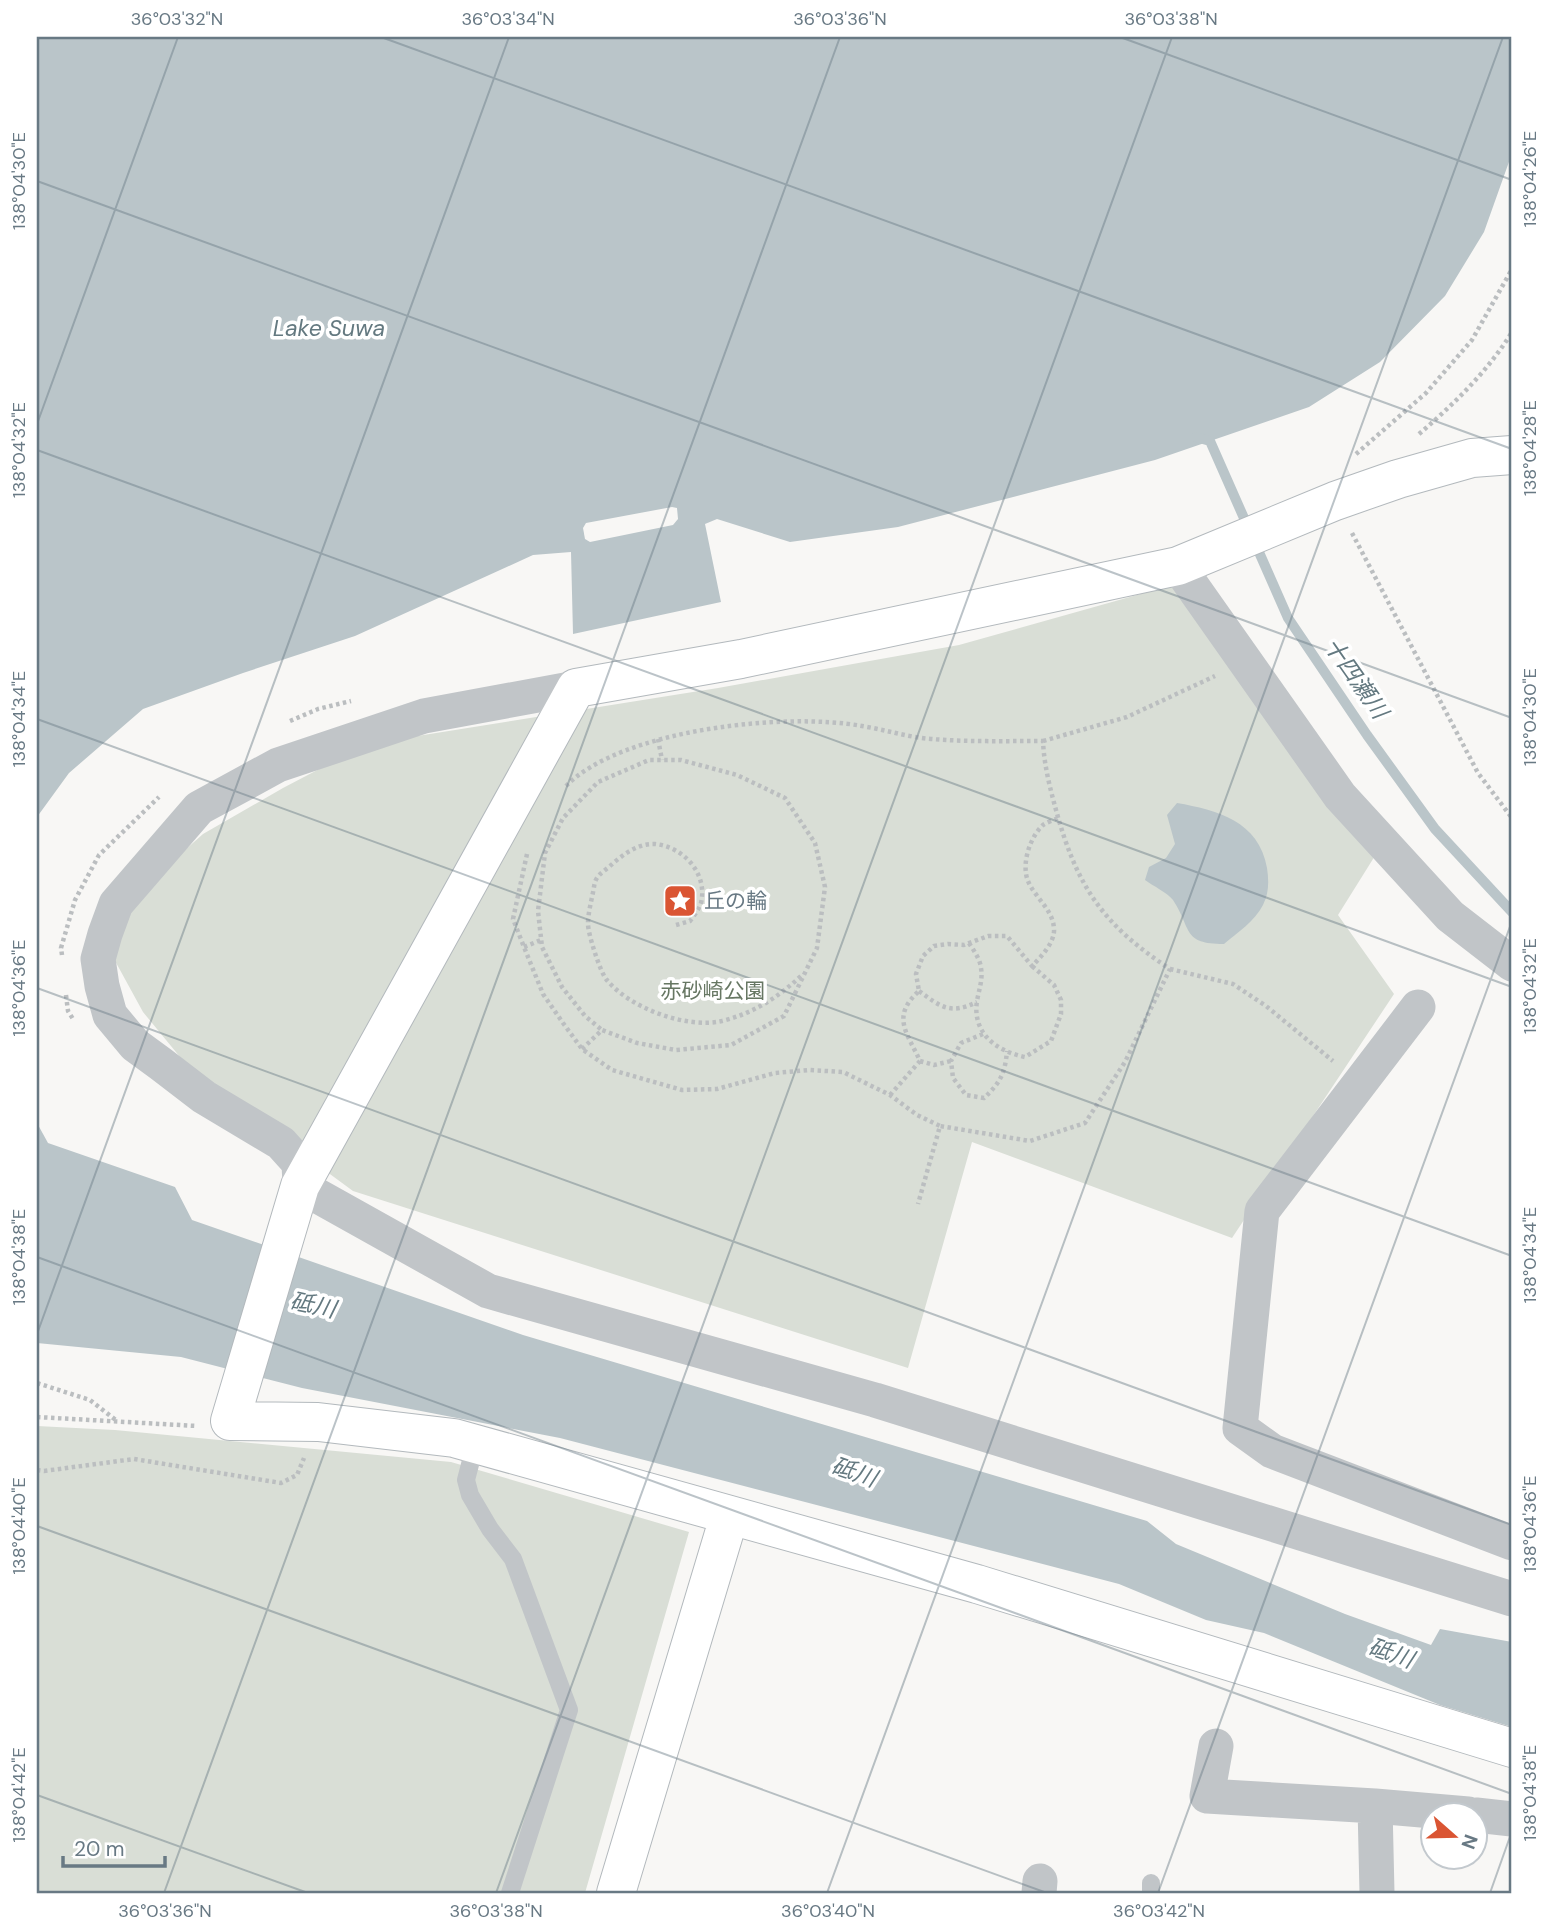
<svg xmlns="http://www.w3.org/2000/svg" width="1549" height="1930" font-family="'DM Sans','Noto Sans JP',sans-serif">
<rect width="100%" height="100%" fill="#f8f7f5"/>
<path fill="#d9ded6" d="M 1176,584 L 1378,851 L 1338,915 L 1394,994 L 1232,1238 L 972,1142 L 908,1368 L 353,1191 L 194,1074 L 143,1012 L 114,959 L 125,918 L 148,883 L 203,834 L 283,788 L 367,744 L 718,688 L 959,645 Z
M 37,1426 L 115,1430 L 451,1462 L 689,1532 L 585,1893 L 37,1893 Z"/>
<path fill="#bac5c9" d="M 37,37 L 1512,37 L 1512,140 L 1510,159 L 1484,232 L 1445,296 L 1380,362 L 1309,407 L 1155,460 L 898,527 L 790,542 L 717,519 L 705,524 L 721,602 L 573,634 L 571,552 L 533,555 L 355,636 L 243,673 L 143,709 L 69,773 L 37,817 Z
M 1177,803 C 1217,810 1259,821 1267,868 C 1269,881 1269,893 1263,905 C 1255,921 1237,933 1224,944 C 1182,944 1192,929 1173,900 C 1168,893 1153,886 1145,880 L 1149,867 L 1166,858 L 1175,844 L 1167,815 Z
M 37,1123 L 48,1143 L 175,1187 L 192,1220 L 523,1335 L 1147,1521 L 1176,1544 L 1345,1614 L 1431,1645 L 1440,1629 L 1512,1642 L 1512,1727 L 1440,1705 L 1264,1633 L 1206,1620 L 1119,1584 L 560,1438 L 302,1388 L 181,1357 L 37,1343 Z"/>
<path fill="#f8f7f5" d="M 672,507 L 677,508 L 678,519 L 673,525 L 590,542 L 585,539 L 583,528 L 586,523 Z"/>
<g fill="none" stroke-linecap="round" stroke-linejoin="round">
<path stroke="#bac5c9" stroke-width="10" d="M 1196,437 L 1210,441 L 1288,618 L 1367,735 L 1435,829 L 1512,912"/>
<defs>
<path id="secondary" d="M 1512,455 L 1472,458 L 1398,479 L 1335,501 L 1178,566 L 741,659 L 576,688 L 300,1186 L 230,1421 L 318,1422 L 454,1438 L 977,1584 L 1512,1748
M 616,1893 L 729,1517"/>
</defs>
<use href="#secondary" stroke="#b3b9bd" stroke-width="40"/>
<path stroke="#bbbec0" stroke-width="4.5" stroke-dasharray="3.5 3.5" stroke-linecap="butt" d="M 1419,434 C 1454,404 1488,371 1512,332
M 1356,454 L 1426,393 L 1472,340 L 1512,269
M 1352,533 L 1478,773 L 1512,818
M 290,721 L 318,709 L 351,701
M 658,739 L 662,760
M 1043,741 L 1127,717 L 1215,676
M 566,786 C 622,729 786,712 862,726 C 886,730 907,737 931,739 C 968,742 1006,741 1043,741 C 1044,765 1050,788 1056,810 C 1077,887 1103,925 1170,969 L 1125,1062 L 1085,1123 L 1030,1141 L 940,1126 L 918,1204
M 527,854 L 513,919 L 524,947 L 543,994 L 563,1023 L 582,1049 L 612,1070 L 682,1090 L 717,1089 L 775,1073 L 809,1070 L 843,1072 L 890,1095 L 917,1115 L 940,1126
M 676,925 L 690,921 C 694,916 699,909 701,903 C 708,874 684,847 655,844 C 637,843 621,856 609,867 C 601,873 595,877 594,887 C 592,899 588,912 588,924 C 588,934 600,971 606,979 C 629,1008 686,1029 722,1021 C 754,1013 779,997 803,974
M 969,943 C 974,951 980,959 981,968 C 983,980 979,989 977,1001 C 972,1033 996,1051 1025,1057 L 1051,1041 L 1061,1014 L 1061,1000 L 1054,985 L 1032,966
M 524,947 L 541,940
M 62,955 L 61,948 L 75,900 L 99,855 L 159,797
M 1170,969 L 1233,984 L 1266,1006 L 1333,1061
M 919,991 C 941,1007 950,1015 977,1002
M 66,995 L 68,1011 L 73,1019
M 983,1034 L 961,1043 L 951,1061 L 953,1078 L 966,1095 L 984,1098 C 1000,1083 1005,1074 1007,1051
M 582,1049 L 602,1030 L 637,1043 L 676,1050 L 731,1045 L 784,1016 L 817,948 L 825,887 L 815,843 L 785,798 L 737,775 L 681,760 L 649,760 L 598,782 L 563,818 L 545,853 L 538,911 L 542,947 L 562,987 L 585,1016 L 602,1030
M 920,1061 L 934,1065 L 951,1061
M 890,1095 L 920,1061 C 908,1034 890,1017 919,991 L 916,974 L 923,956 L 934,946 L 948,944 L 964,945 L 988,936 L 1007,936 L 1032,966 C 1041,957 1055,942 1054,929 C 1053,909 1035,898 1028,881 C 1021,864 1030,837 1043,825 C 1047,822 1054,820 1058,818
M 37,1383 L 90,1400 L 117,1421
M 37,1417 L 197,1426
M 37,1470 L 44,1471 L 134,1459 L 281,1483 L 297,1475 L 304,1458"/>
<path stroke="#c1c5c8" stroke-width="18" d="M 475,1445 L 466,1480 L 470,1495 L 490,1529 L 513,1559 L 569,1710 L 510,1893
M 1151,1893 L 1151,1883"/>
<path stroke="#c1c5c8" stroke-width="35" d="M 1178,566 L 1340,796 L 1450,916 L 1512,964
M 576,688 L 424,716 L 278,765 L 199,808 L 116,904 L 105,934 L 98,959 L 102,986 L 110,1015 L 135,1045 L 161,1064 L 204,1097 L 281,1143 L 299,1163 L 300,1186 L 488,1291 L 875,1400 L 1512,1599
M 1418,1007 L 1262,1211 L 1240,1428 L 1272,1451 L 1512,1543
M 1216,1746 L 1207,1796 L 1375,1806 L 1468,1814
M 1375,1806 L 1377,1893
M 1476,1815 L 1512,1819
M 1039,1893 L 1040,1881"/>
<use href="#secondary" stroke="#fff" stroke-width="38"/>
</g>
<path fill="none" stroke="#687984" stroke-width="2" stroke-opacity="0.45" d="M 381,37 L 1512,449M 1120,37 L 1512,180M 37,181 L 1512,718M 37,424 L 178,37M 37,450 L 1512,987M 37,719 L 1512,1256M 37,988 L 1512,1525M 37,1257 L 1512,1794M 37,1334 L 509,37M 37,1526 L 1047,1893M 37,1795 L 308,1893M 164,1893 L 840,37M 496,1893 L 1172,37M 827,1893 L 1503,37M 1158,1893 L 1512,921M 1490,1893 L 1512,1831"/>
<defs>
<symbol id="sight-square" viewBox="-11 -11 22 22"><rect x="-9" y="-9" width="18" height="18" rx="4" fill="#da5533" stroke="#fff"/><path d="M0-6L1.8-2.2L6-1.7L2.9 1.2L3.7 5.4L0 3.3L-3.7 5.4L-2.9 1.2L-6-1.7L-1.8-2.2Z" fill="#fff"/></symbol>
</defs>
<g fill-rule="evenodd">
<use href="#sight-square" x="661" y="882" width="38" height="38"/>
</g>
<g text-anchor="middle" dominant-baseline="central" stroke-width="7" stroke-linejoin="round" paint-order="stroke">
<g font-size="21" fill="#687984" stroke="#fff" text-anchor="start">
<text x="704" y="901">丘の輪</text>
</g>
<g font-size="21" fill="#677763" stroke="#fff">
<text x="713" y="991">赤砂崎公園</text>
</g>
<g font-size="23" font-style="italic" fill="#647980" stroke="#fff">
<text x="329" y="328">Lake Suwa</text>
<text transform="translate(1356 678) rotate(55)">十四瀬川</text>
<text transform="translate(313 1305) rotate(12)">砥川</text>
<text transform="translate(854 1472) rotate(19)">砥川</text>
<text transform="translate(1391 1653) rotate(19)">砥川</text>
</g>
</g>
<rect width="1549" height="1930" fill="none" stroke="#ffffff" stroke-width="77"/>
<g transform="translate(1454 1836) rotate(110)"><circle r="33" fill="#ffffff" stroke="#c3c9ce" stroke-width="2"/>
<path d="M0-5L12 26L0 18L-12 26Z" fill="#da5533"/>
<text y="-10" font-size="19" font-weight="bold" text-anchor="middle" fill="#687984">N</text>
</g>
<path d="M63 1856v10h102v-10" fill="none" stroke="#687984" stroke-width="3.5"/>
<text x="74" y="1856" font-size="21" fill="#687984" stroke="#ffffff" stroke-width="5" paint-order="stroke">20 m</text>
<rect x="38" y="38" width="1472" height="1854" fill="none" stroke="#687984" stroke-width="2.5"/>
<g font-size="18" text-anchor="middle" fill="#687984">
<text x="177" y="25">36°03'32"N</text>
<text x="508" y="25">36°03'34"N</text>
<text x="840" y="25">36°03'36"N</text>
<text x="1171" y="25">36°03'38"N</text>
<text transform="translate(1530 179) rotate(-90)" y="6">138°04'26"E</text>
<text transform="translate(19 181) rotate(-90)" y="6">138°04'30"E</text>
<text transform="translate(1530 448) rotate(-90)" y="6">138°04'28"E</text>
<text transform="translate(19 450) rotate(-90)" y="6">138°04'32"E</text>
<text transform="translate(1530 717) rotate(-90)" y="6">138°04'30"E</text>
<text transform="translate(19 719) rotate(-90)" y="6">138°04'34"E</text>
<text transform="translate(1530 986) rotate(-90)" y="6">138°04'32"E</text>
<text transform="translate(19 988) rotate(-90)" y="6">138°04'36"E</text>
<text transform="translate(1530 1255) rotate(-90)" y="6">138°04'34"E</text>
<text transform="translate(19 1257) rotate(-90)" y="6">138°04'38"E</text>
<text transform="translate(1530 1524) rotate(-90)" y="6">138°04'36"E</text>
<text transform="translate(19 1526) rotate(-90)" y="6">138°04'40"E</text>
<text transform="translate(1530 1793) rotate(-90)" y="6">138°04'38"E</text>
<text transform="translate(19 1795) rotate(-90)" y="6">138°04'42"E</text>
<text x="165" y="1917">36°03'36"N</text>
<text x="496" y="1917">36°03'38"N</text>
<text x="828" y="1917">36°03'40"N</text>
<text x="1159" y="1917">36°03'42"N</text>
</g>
</svg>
